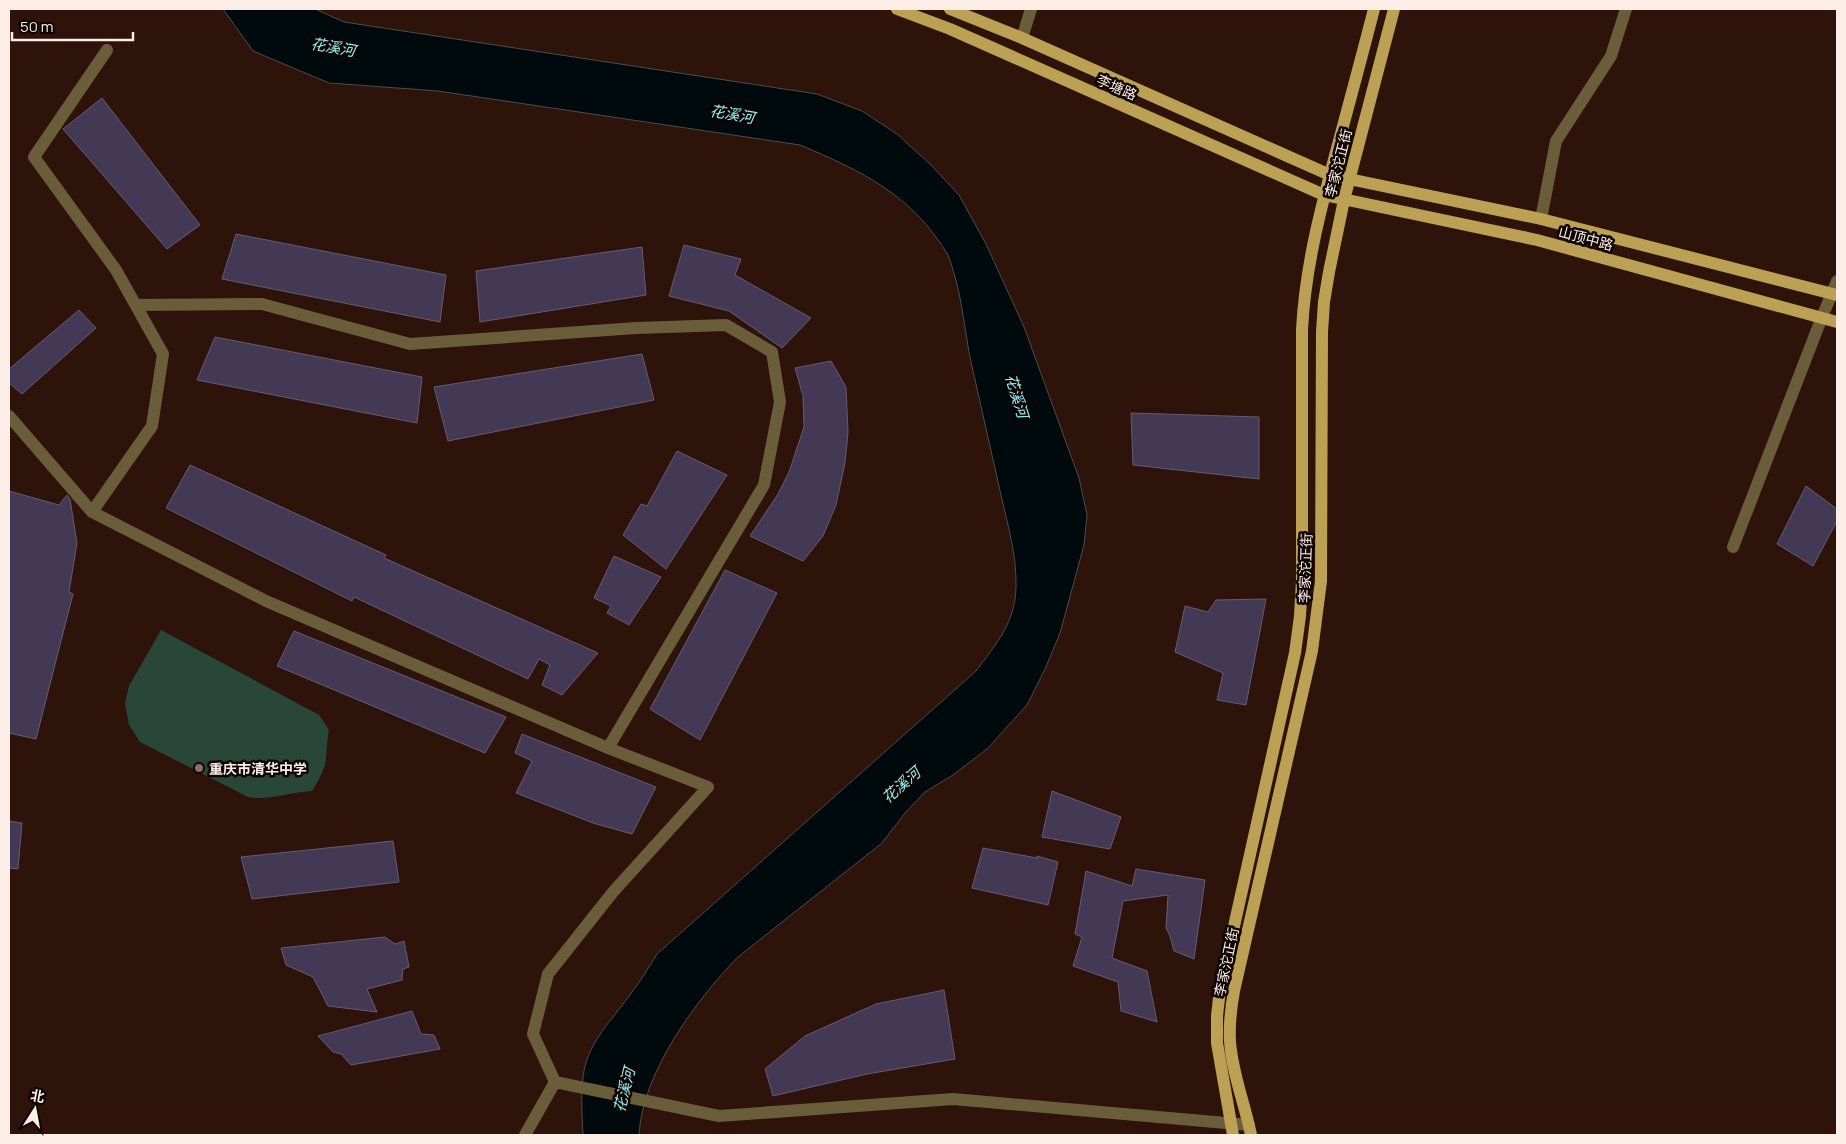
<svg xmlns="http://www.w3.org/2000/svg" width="1846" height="1144" font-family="Manrope,'Noto Sans SC',sans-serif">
<rect width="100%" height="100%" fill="#2d1309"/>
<path fill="#294739" d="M 161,630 L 319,715 L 329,730 C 327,739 327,748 326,758 C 325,770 318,781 312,791 C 290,792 270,801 248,797 L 140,742 L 129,725 L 125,703 L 129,686 Z"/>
<path fill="#00090b" stroke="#4c4d4d" d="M 223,9 L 315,9 L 344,22 L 817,94 L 862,111 L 897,134 L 931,165 L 959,195 L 986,244 L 1024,327 L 1079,478 L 1087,515 L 1084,545 L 1060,633 L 1045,669 L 1027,705 L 987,749 L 953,775 L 925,792 L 905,813 L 882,843 L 738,957 C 696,1000 642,1073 639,1135 L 583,1135 C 582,1114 580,1087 585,1066 C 592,1038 616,1015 632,992 C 641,980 649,967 657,954 L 976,671 C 996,644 1015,623 1016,588 C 1017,556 1008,526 1001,495 C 991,451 981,406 971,362 C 965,334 963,305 955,277 C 953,270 951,262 948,255 C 912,195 862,171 800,145 L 438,91 L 329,83 L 253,51 Z"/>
<path fill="#433954" stroke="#655b77" d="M 102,98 L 200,225 L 167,249 L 63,129 Z
M 236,234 L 446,275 L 440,322 L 222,279 Z
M 684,245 L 741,259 L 735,275 L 811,318 L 782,348 L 729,311 L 669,296 Z
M 642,247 L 646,295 L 480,322 L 476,271 Z
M 79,310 L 96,328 L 22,394 L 9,383 L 9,369 Z
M 215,337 L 422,377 L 417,423 L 197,380 Z
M 642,354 L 654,400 L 448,441 L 434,387 Z
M 831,361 L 846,387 L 848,432 L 845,463 L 836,505 L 823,536 L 803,561 L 750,536 L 778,494 L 789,472 L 804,427 L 803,396 L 795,368 Z
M 1131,413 L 1259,417 L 1259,479 L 1133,465 Z
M 677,451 L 727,475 L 666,569 L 623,535 L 641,504 L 647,506 Z
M 190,465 L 386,555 L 384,558 L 598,653 L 562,695 L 542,685 L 550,665 L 539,659 L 528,679 L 354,597 L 352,601 L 166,508 Z
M 1806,486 L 1837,509 L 1837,521 L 1813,566 L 1777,544 Z
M 9,491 L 59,505 L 67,495 L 70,499 L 77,543 L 69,592 L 73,594 L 36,739 L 9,733 Z
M 614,556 L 661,577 L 629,625 L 607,613 L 611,606 L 594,598 Z
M 725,570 L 777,593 L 700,740 L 650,709 Z
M 1266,599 L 1246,705 L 1217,700 L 1223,673 L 1175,652 L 1185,606 L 1208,612 L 1216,600 Z
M 294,631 L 506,717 L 485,753 L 277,666 Z
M 522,734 L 656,787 L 632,834 L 593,823 L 516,793 L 532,761 L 515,753 Z
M 1052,791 L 1121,817 L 1110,849 L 1042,837 Z
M 9,821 L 22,823 L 18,869 L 9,868 Z
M 393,841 L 399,882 L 252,899 L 241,857 Z
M 983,848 L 1037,858 L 1037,856 L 1058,862 L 1048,905 L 972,888 Z
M 1136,869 L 1205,880 L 1194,959 L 1174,951 L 1170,936 L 1166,928 L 1168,895 L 1123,901 L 1112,958 L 1147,971 L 1157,1022 L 1121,1011 L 1118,982 L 1073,966 L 1082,937 L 1075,934 L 1086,871 L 1132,886 Z
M 385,937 L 395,944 L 404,941 L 409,967 L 403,969 L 402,980 L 367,989 L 377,1012 L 328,1006 L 313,977 L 286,965 L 281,948 Z
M 944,990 L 955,1059 L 867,1074 L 773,1096 L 765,1069 L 805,1036 L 876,1004 Z
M 412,1011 L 421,1034 L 434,1035 L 440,1049 L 351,1065 L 341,1054 L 333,1052 L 318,1036 Z"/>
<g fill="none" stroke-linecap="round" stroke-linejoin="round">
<path stroke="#6a5d3a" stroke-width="12" d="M 1022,38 L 1031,9
M 1541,219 L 1556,141 L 1611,56 L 1626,9
M 136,305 L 262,304 L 410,344 L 636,328 L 726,325 L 772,352 L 780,402 L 764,485 L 608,748
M 9,416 L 92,512 L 266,601 L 608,748 L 708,787 L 613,892 L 548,974 L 533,1034 L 555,1082 L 525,1135
M 92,512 L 152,426 L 163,354 L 116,270 L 34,157 L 107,50
M 1733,547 L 1822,317 L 1837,281
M 555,1082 L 719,1116 L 953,1099 L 1249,1125"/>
<path stroke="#bca054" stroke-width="12" d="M 897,9 L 950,29 L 1324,195 L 1537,240 L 1837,322
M 950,9 L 1022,38 L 1330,175 L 1541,219 L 1837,295
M 1233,1135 L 1217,1043 L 1217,1016 L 1220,989 L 1295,653 L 1300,616 L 1302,580 L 1302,330 C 1305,269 1320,211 1336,152 C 1349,104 1362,56 1374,9
M 1251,1135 C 1245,1104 1232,1073 1230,1041 C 1229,1025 1231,1008 1234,991 L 1312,651 L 1321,581 L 1322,332 L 1324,302 L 1329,272 L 1344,200 L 1394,9"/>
</g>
<circle fill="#8d6e63" stroke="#0d0402" stroke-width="2" cx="199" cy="768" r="5"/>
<g text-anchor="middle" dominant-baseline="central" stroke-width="5" stroke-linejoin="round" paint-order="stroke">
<g font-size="14" fill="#fcede7" stroke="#0d0402">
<text transform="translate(1117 87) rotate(24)">李塘路</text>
<text transform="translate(1338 163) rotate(-76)">李家沱正街</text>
<text transform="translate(1586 238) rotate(15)">山顶中路</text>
<text transform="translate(1305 568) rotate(-88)">李家沱正街</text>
<text transform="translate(1226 962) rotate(-78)">李家沱正街</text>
</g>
<g font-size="14" font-weight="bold" fill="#fcede7" stroke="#0d0402" text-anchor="start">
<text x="209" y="768">重庆市清华中学</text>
</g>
<g font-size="15" font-style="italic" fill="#93f0f9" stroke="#0d0402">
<text transform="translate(333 47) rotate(10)">花溪河</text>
<text transform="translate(732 114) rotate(10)">花溪河</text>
<text transform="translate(1017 396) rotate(73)">花溪河</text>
<text transform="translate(901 785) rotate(-41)">花溪河</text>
<text transform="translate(624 1090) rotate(-76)">花溪河</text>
</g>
</g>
<rect width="1846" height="1144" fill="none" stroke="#fcede7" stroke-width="20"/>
<g transform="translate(35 1109) rotate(11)" stroke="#0d0402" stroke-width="4" paint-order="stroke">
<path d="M0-4L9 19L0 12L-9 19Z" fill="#fcede7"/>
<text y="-8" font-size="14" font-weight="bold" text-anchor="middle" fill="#fcede7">北</text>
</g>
<path d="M12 32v8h121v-8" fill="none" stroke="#fcede7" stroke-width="2.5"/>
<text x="20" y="32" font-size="15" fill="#fcede7" stroke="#0d0402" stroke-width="4" paint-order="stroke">50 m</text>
</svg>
